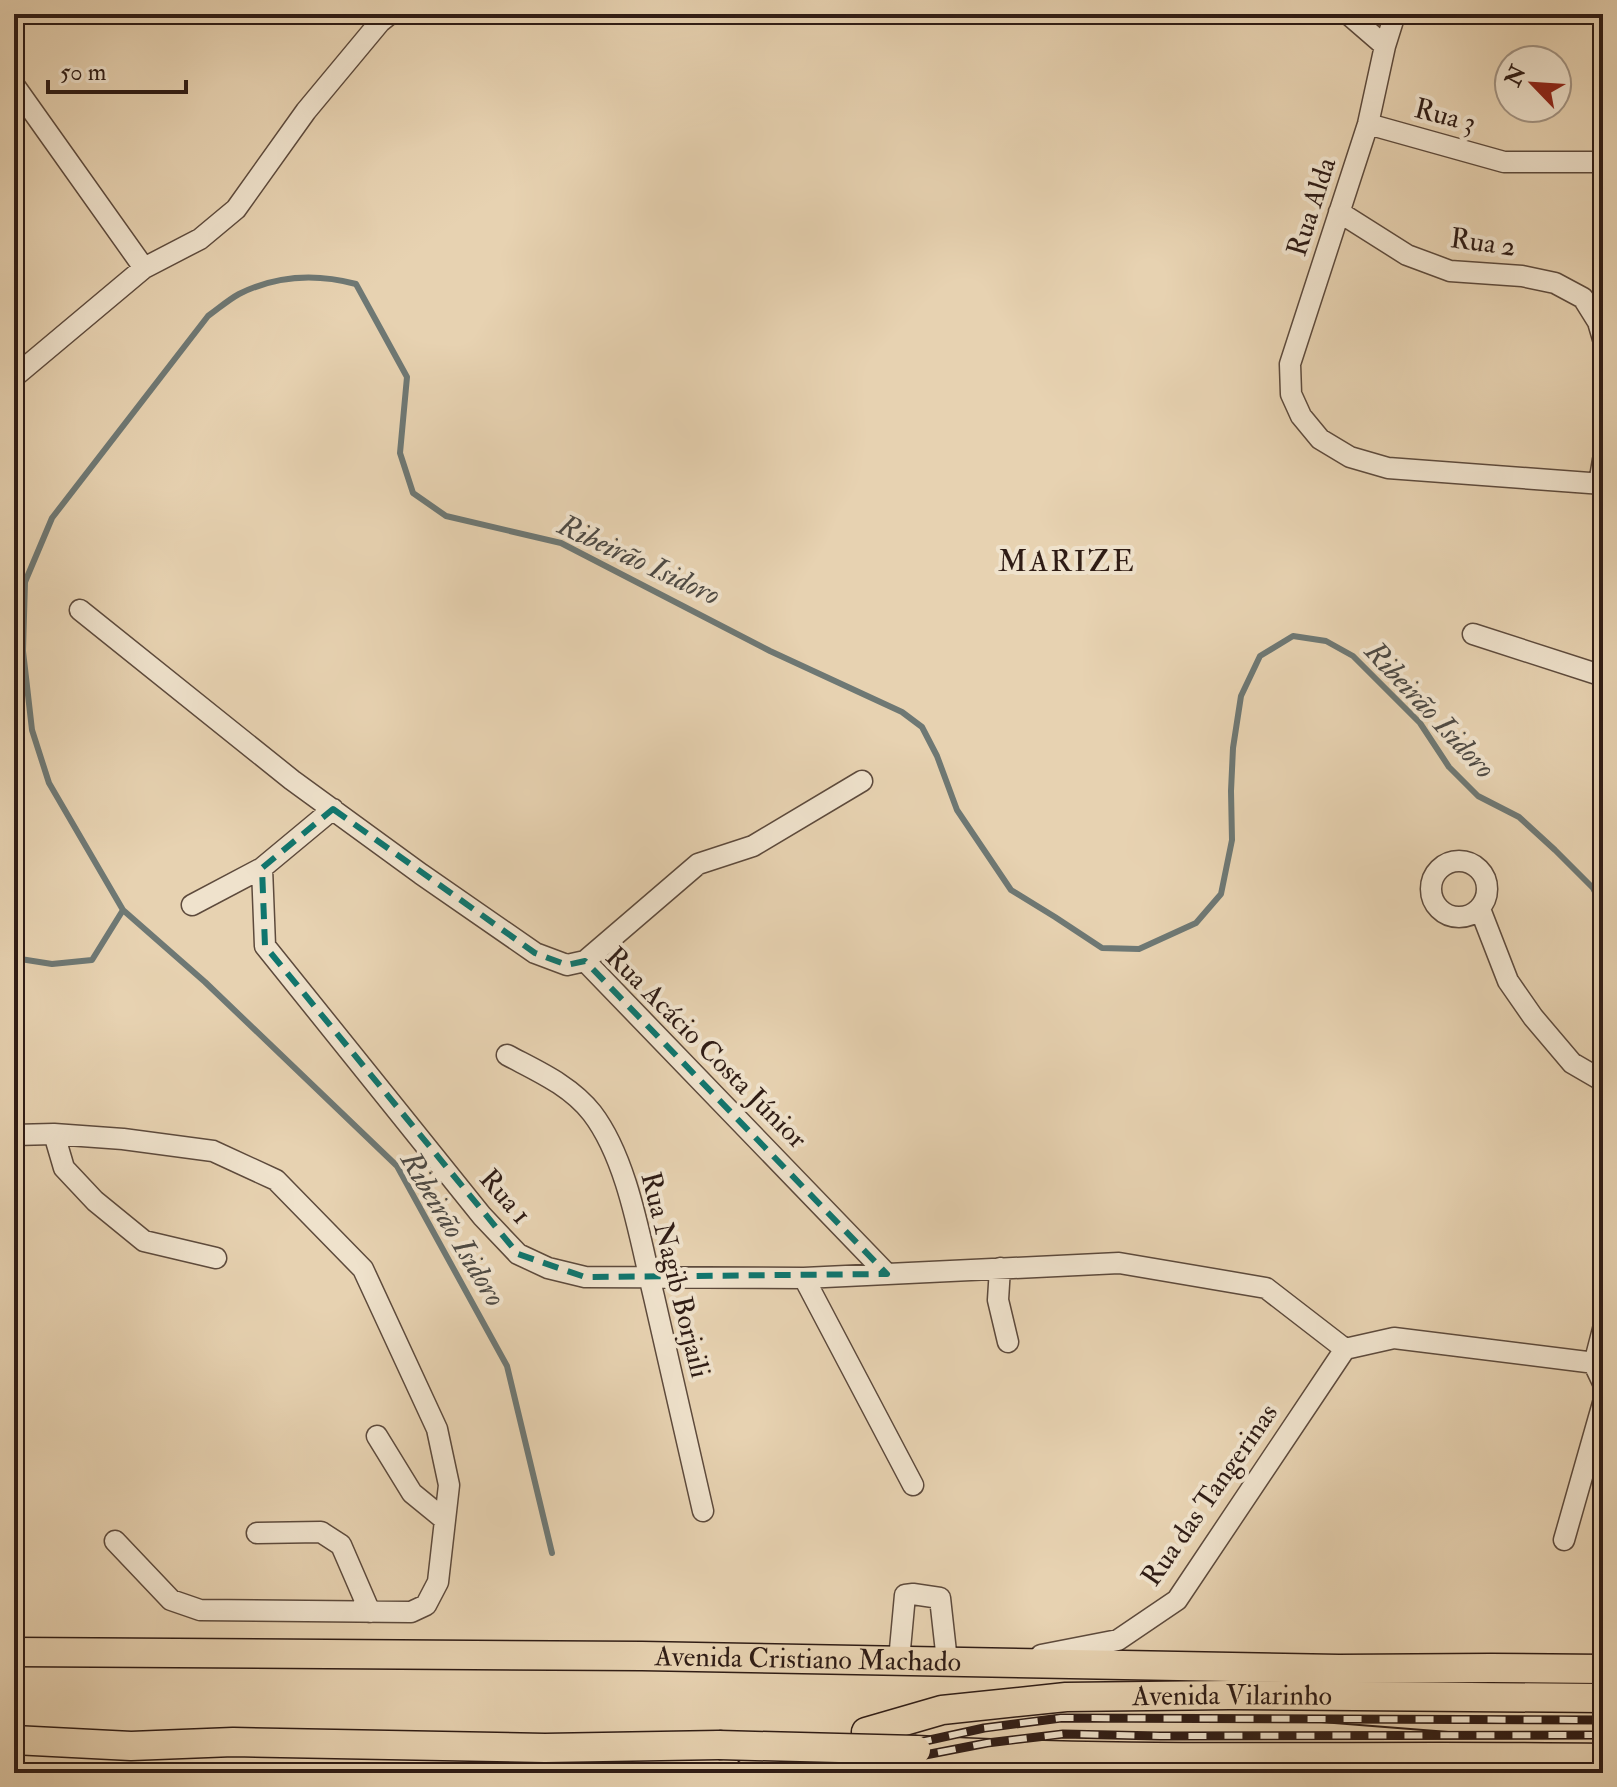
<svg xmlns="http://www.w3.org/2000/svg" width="1617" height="1787" font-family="'IM FELL Double Pica',serif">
<rect width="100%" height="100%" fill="#e7d2b1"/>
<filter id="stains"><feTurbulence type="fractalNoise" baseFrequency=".0025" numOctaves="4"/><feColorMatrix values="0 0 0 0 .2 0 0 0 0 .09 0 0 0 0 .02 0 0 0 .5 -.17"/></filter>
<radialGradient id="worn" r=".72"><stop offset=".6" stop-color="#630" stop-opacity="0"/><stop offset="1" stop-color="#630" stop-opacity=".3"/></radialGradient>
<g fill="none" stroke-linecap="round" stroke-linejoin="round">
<path stroke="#6e7874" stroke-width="6" d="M 14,958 L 52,964 L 92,960 L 123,910
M 552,1553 L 507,1366 L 397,1166 L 205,982 L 123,910 L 49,783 L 32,730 L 23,651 L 25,582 L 52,518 L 208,316 C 218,309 228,300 239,294 C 277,275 315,273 356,284 L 407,377 L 400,453 L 413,493 L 446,516 L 561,543 L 770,651 L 902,712 L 922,727 L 937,756 L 957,810 L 1011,890 L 1055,917 L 1102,948 L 1139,949 L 1196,923 L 1221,894 L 1232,840 L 1231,791 L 1233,748 L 1241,696 L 1260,656 L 1293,636 L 1326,641 L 1353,656 L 1420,723 L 1449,767 L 1478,796 L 1519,817 L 1555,850 L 1593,888 L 1603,908"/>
<defs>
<path id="minor" d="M 1348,14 L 1385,46
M 1395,14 L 1385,46 L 1368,124 L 1290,364 L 1291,394 L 1301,416 L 1320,439 L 1350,457 L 1388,468 L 1603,484
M 14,85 L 144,268
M 1368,124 L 1504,162 L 1603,162
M 1339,212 L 1407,255 L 1450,271 L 1522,276 L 1555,283 L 1583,298 L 1598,322 L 1603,339
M 14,377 L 144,268 L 200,239 L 236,209 L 306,111 L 380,22 L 390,14
M 1599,484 L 1603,460
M 80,610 L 292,780 L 421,874 L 535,953 L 567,965 L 585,961 L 887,1274
M 1473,634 L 1603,676
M1431 889a28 28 0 1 1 56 0a28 28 0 1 1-56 0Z
M 262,868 L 265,946 L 482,1216 L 518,1254 L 548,1268 L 585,1277 L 804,1278 L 1119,1263 L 1266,1288 L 1345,1349
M 192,905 L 262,868 L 333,809
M 1480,909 L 1508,981 L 1533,1017 L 1572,1063 L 1603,1081
M 585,961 L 698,864 L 753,846 L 862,781
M 507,1055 C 537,1071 570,1085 592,1113 C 628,1160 640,1240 654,1297 C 670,1368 687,1439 703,1511
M 54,1134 L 64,1168 L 95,1201 L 144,1241 L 216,1258
M 14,1135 L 54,1134 L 123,1139 L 213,1151 L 276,1180 L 363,1269 L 437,1429 L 449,1485 L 438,1582 L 426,1605 L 411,1612 L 200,1610 L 171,1600 L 115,1541
M 1000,1268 L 998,1300 L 1008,1342
M 804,1278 L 913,1485
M 1603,1329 L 1594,1364 L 1603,1383
M 1345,1349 L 1394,1338 L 1603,1364
M 377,1436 L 412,1493 L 445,1520
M 257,1533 L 321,1532 L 341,1545 L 370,1612
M 1564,1540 L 1603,1403
M 1041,1655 L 1118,1640 L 1177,1600 L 1345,1349
M 899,1660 L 905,1595 L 913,1594 L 940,1598 L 947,1661
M 1043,1759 L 1076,1773"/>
<g id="highway">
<path id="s1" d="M 14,1652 L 642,1656 L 1339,1669 L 1491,1668 L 1603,1669"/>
<path id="s2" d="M 866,1732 L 942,1710 L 1066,1697 L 1229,1695 L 1603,1698"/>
<path d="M 14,1740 L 131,1746 L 233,1742 L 545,1748 L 719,1745"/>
<path d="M 916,1750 C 1144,1763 1374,1754 1603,1758"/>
<path d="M 748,1773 L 766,1765"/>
</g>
</defs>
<use href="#minor" stroke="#5d4a3c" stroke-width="23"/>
<use href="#highway" stroke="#2f1c15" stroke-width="31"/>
<use href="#minor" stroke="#efe2cc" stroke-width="20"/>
<use href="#highway" stroke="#e7d2b1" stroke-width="28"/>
<path stroke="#2f1c15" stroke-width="2" d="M 1296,1720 L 1474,1734"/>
<defs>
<path id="rail" d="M 810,1773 L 916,1743 L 984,1728 L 1061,1718 L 1603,1720
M 869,1773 L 920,1756 L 987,1743 L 1063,1734 L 1160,1736 L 1603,1735"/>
</defs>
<use href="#rail" stroke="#2f1c15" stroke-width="9"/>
<use href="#rail" stroke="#efe2cc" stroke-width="6" stroke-dasharray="18" stroke-linecap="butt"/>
<defs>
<path id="highway-bridge" d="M 719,1745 L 916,1750"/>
</defs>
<use href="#highway-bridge" stroke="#2f1c15" stroke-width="31" stroke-linecap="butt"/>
<use href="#highway-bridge" stroke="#e7d2b1" stroke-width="28"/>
</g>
<path fill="none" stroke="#0f766e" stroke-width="6" stroke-dasharray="16 10" stroke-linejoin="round" d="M 333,809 L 535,953 L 567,965 L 585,961 L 887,1274 L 585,1277 L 518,1254 L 265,946 L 262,868 Z"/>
<g text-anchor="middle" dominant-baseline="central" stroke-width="8" stroke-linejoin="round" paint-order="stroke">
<g font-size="28" fill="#2f1c15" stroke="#efe2cc">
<text transform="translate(1445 116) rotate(15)">Rua 3</text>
<text transform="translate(1312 207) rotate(-72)">Rua Alda</text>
<text transform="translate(1483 243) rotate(8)">Rua 2</text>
<text transform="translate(706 1048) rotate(45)">Rua Acácio Costa Júnior</text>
<text transform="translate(505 1197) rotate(49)">Rua 1</text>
<text transform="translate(675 1275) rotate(76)">Rua Nagib Borjaili</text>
<text transform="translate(1210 1495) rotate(-55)">Rua das Tangerinas</text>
<text stroke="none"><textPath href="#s1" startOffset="794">Avenida Cristiano Machado</textPath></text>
<text stroke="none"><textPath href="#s2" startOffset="370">Avenida Vilarinho</textPath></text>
</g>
<g font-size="30" font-style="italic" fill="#4e4a44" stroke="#efe2cc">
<text transform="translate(639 560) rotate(25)">Ribeirão Isidoro</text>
<text transform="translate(1430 710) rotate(47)">Ribeirão Isidoro</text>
<text transform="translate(453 1229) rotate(59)">Ribeirão Isidoro</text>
</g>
<g font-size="30" letter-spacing="2" fill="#2f1c15" stroke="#efe2cc">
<text x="1067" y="561">MARIZE</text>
</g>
</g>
<rect width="1617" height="1787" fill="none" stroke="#e7d2b1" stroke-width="48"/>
<rect x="16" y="16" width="1585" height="1755" fill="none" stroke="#2f1c15" stroke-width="4"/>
<rect x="24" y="24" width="1569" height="1739" fill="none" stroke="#2f1c15" stroke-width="2"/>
<g transform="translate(1533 84) rotate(295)"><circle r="38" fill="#efe2cc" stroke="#a29383" stroke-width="2"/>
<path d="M0-6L14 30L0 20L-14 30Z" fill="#8f2418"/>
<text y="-12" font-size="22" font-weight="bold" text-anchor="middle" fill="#2f1c15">N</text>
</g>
<path d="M48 80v12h138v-12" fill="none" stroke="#2f1c15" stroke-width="4"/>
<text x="60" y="80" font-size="24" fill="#2f1c15" stroke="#efe2cc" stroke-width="6" paint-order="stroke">50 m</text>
<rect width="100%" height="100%" filter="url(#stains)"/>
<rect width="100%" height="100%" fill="url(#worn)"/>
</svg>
